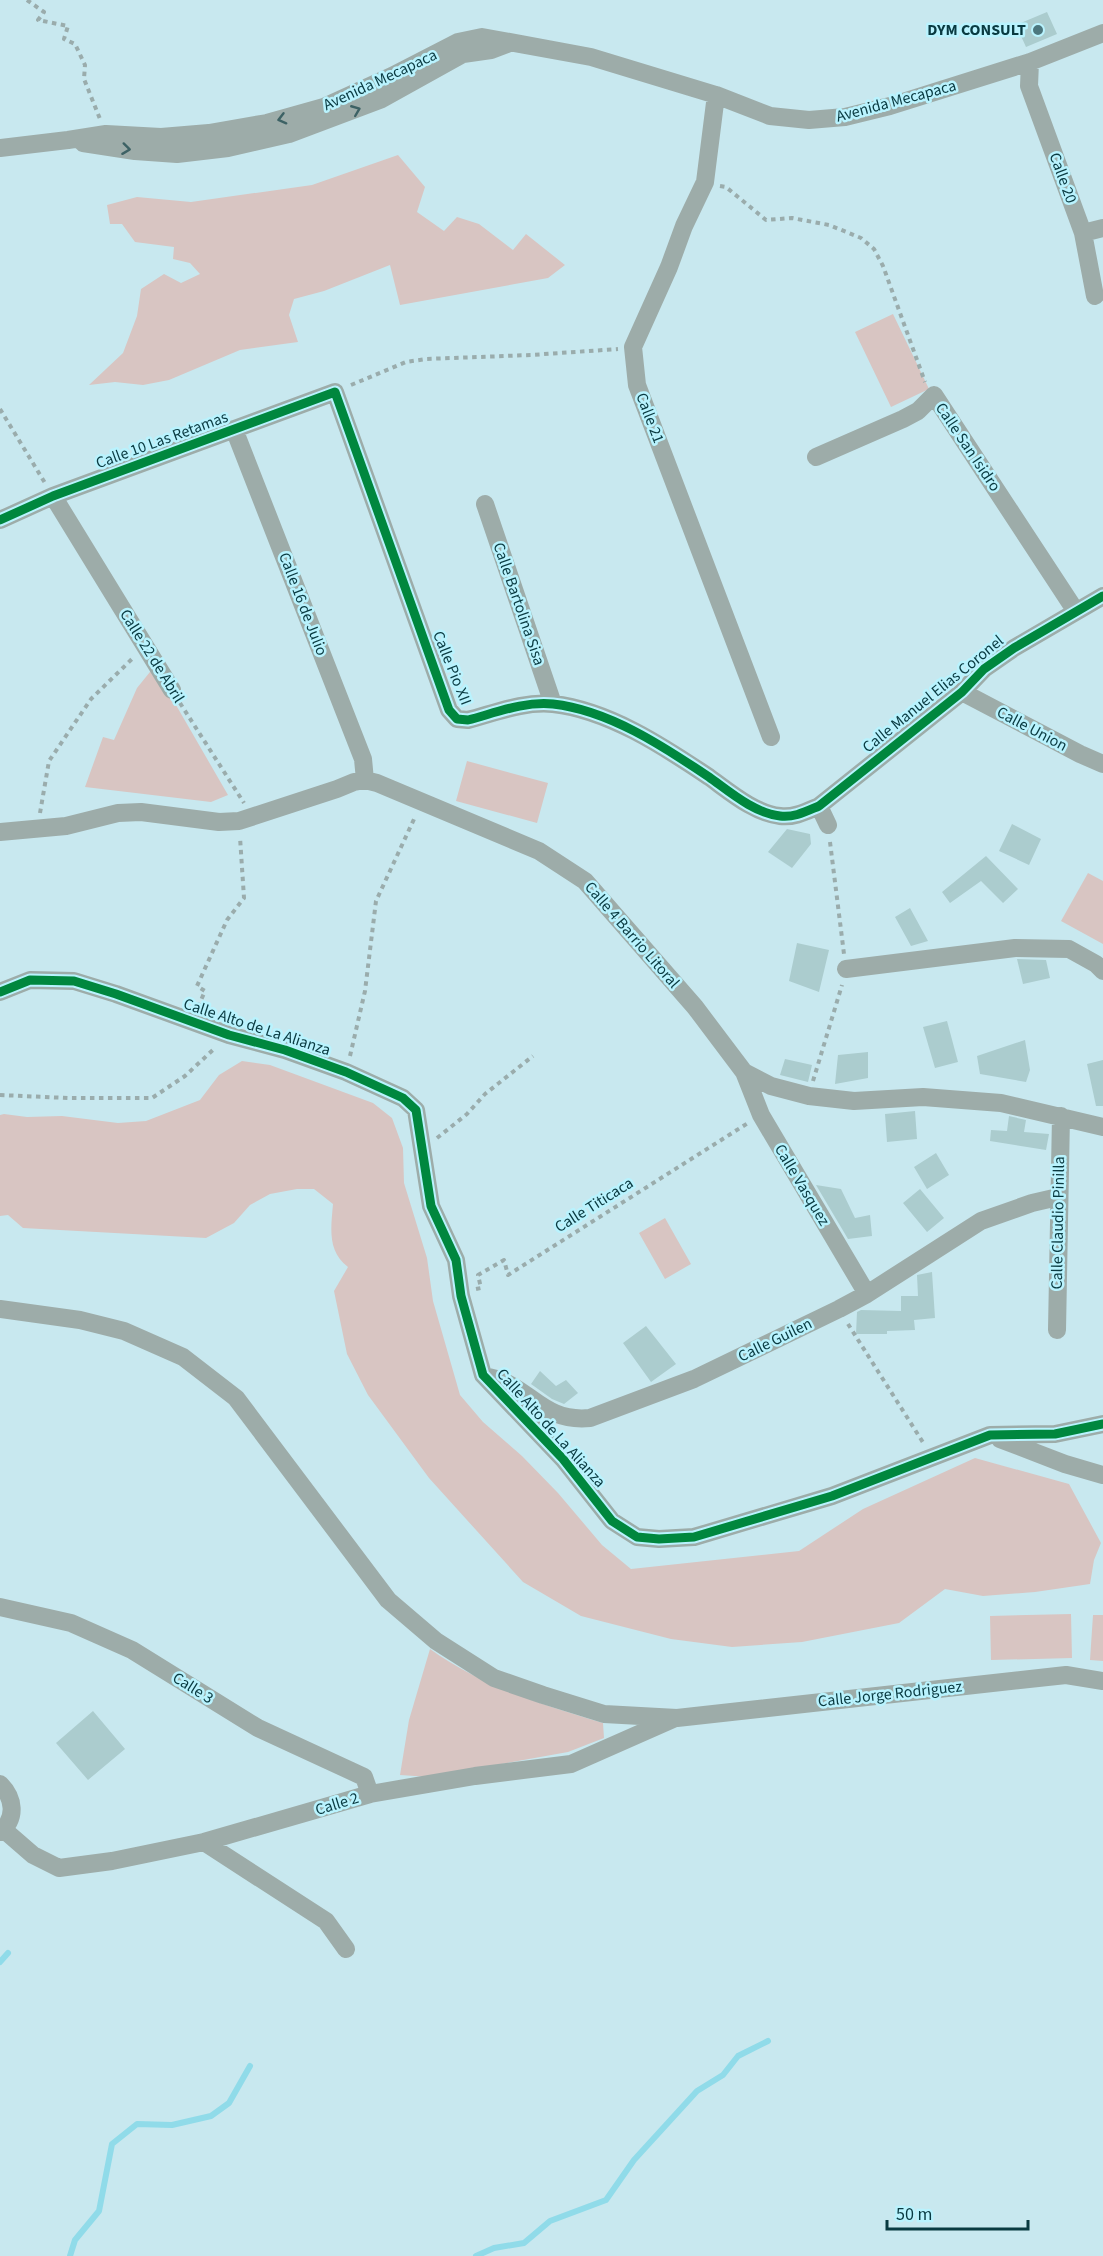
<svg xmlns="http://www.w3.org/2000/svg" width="1103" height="2256" font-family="'Source Sans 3',sans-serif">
<rect width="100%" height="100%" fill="#c8e8ef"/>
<path fill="#d8c5c2" d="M 398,155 L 425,187 L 417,212 L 444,231 L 457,217 L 479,224 L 513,250 L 526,234 L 565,265 L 548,278 L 400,305 L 390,265 L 324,291 L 294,299 L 289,315 L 298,342 L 240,350 L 169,380 L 143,385 L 115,382 L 89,385 L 123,353 L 137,316 L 141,289 L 164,274 L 181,283 L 200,274 L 190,263 L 173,259 L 174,247 L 135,242 L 122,224 L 110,224 L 107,205 L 137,197 L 191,202 L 312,185 Z
M 893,314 L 929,389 L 891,407 L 855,332 Z
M 154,667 L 228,795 L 211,802 L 85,787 L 103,737 L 114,740 L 137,688 Z
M 467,761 L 548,783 L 537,823 L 456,801 Z
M 1088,873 L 1103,881 L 1103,944 L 1061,921 Z
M 242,1061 L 270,1065 L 373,1103 L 392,1118 L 403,1148 L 404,1183 L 427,1258 L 433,1301 L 460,1395 L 483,1422 L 522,1456 L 558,1493 L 602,1545 L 631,1569 L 799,1551 L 863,1509 L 975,1458 L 1069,1484 L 1101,1543 L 1094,1560 L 1090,1584 L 1035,1592 L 983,1596 L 945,1589 L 899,1623 L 802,1642 L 732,1647 L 671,1639 L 581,1616 L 523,1582 L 429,1478 L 368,1395 L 347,1354 L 334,1291 L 348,1267 C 327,1251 331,1228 333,1204 L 314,1189 L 297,1189 L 270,1194 L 250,1205 L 234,1223 L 206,1238 L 23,1228 L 8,1215 L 0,1216 L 0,1115 L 4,1114 L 27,1117 L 62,1116 L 118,1123 L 146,1121 L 200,1100 L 219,1075 Z
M 665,1218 L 691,1264 L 665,1279 L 639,1233 Z
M 1071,1614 L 1072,1658 L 991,1660 L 990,1616 Z
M 1093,1615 L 1103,1615 L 1103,1661 L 1090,1660 Z
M 430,1649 C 481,1686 544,1705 603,1723 L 604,1738 L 568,1752 L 429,1777 L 400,1775 L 409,1720 Z"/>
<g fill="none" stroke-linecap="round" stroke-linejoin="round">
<path stroke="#90dbe9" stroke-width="6" d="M 0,1962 L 8,1953
M 70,2256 L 75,2240 L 99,2211 L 112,2144 L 137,2124 L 172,2125 L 211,2116 L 229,2103 L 250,2066
M 476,2256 L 494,2248 L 524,2243 L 550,2221 L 606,2200 L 634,2160 L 697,2091 L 723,2075 L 738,2056 L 768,2041"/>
</g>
<path fill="#abccce" d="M 1047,12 L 1057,34 L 1026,47 L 1016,25 Z
M 1012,824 L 1041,839 L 1029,865 L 999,851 Z
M 787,829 L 810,834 L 811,844 L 792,868 L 768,852 Z
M 986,856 L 1018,889 L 1003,903 L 981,881 L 950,903 L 942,892 Z
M 910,908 L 928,941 L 911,946 L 895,917 Z
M 797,943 L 829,950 L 819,992 L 789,981 Z
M 1017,959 L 1046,960 L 1050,978 L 1023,984 Z
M 947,1021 L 958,1062 L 935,1068 L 923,1027 Z
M 1025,1040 L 1030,1070 L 1026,1082 L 980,1074 L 977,1056 Z
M 868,1052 L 868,1078 L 835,1084 L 838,1055 Z
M 785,1059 L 812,1065 L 808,1082 L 780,1075 Z
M 1103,1060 L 1103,1106 L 1096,1106 L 1087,1064 Z
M 915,1111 L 917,1139 L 887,1142 L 885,1114 Z
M 1009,1116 L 1026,1120 L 1024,1132 L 1049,1134 L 1046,1150 L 990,1141 L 991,1130 L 1007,1131 Z
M 936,1153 L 949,1175 L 927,1189 L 914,1167 Z
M 816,1185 L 841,1189 L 855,1218 L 870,1215 L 872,1236 L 848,1239 Z
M 920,1189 L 944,1218 L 927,1232 L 903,1203 Z
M 932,1272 L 935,1318 L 914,1320 L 915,1330 L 887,1331 L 887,1334 L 856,1334 L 857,1312 L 861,1310 L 901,1311 L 901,1296 L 918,1296 L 917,1275 Z
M 646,1326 L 676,1364 L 651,1382 L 623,1343 Z
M 540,1371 L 556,1386 L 566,1380 L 578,1393 L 564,1404 L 552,1399 L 531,1384 Z
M 93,1711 L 125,1749 L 88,1780 L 56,1743 Z"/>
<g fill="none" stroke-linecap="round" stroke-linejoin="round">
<path stroke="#9aacac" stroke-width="4" stroke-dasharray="4.5 4.5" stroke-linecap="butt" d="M 27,0 L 44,12 L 38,20 L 68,26 L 64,39 L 75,44 L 85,65 L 84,79 L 100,119
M 720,186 L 726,187 L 766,220 L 792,218 L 829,225 L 849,233 L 861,238 L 874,249 L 883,266 L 925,382
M 351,385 L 406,362 L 426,359 L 531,355 L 618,349
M 0,409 L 45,483
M 180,703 L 244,803
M 40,813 L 49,761 L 91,699 L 134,657
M 830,842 L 844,954
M 198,1007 L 205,991 L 197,986 L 227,920 L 244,898 L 240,837
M 350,1056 L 365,991 L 376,901 L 415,817
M 813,1081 L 842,985
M 0,1095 L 68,1098 L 152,1098 L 185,1076 L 215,1048
M 437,1138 L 467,1114 L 485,1094 L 533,1056
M 476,1289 L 481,1288 L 478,1275 L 504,1260 L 508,1275 L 748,1123
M 848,1324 L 924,1444"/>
<path stroke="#9daca9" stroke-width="18" d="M 1030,62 L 1029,86 L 1083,233 L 1095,296
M 716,95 L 705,182 L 684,226 L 669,267 L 633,347 L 637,385 L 771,737
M 83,143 L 135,151 L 177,154 L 228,148 L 289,134 L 382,99 L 463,54 L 491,50 L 507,44
M 0,148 L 68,140 L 106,134 L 161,137 L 209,133 L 267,123 L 324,107 L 392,76 L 458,42 L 482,37 L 591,57 L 716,95 L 770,116 L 809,120 L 845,117 L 890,106 L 1030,62 L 1103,33
M 1083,233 L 1103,228
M 234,429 L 363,759 L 365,780
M 816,457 L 903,419 L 918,411 L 934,395 L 1075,610
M 53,496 L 172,690
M 485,504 L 553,704
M 0,520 L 53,496 L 335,392 L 449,710 L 457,719 L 468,720 C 495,713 524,701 553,704 C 608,710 663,746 709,777 C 730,792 754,813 780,816 C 794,818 807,811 819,806 L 962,692 L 984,669 L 1014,648 L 1103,596
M 962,692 L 1080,754 L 1103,764
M 819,806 L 828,825
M 0,832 L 66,826 L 118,813 L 141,812 L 219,822 L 239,821 L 337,789 L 354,782 L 365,780 L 377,783 L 539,851 L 585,881 L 695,1007 L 744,1072 L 771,1086 L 809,1096 L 854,1101 L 923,1097 L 1001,1103 L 1103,1127
M 846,969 L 1015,948 L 1069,949 L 1096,964 L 1103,971
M 0,992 L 30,980 L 74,981 L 116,994 L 229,1035 L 285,1050 L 346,1072 L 403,1098 L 416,1110 L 431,1206 L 456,1260 L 461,1296 L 483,1375 L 563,1459 L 612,1521 L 637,1537 L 659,1539 L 694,1537 L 832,1496 L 990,1435 L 1055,1434 L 1103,1424
M 744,1072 L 761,1115 L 867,1294
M 0,1309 L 80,1320 L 124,1331 L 183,1357 L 236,1398 L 388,1600 L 436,1641 L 494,1678 L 543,1695 L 604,1714 L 677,1718 L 1066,1675 L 1103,1681
M 1057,1330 L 1061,1116
M 485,1376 C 530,1384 540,1423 590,1418 L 694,1379 L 839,1309 L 867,1294 L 981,1221 L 1032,1203 L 1058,1197
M 1000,1439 L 1065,1464 L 1103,1475
M 0,1607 L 71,1623 L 132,1650 L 258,1728 L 364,1777 L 370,1794
M 0,1784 C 14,1798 17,1818 0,1832
M 3,1829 L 33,1855 L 59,1868 L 112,1861 L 204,1842 L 370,1794 L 475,1776 L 571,1764 L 673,1719
M 204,1842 L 326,1921 L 346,1949"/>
<defs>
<path id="cycleway" d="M 0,520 L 53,496 L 335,392 L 449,710 L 457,719 L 468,720 C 495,713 524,701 553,704 C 608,710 663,746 709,777 C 730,792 754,813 780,816 C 794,818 807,811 819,806 L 962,692 L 984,669 L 1014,648 L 1103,596
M 0,992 L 30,980 L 74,981 L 116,994 L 229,1035 L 285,1050 L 346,1072 L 403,1098 L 416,1110 L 431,1206 L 456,1260 L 461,1296 L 483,1375 L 563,1459 L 612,1521 L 637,1537 L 659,1539 L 694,1537 L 832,1496 L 990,1435 L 1055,1434 L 1103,1424"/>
</defs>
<use href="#cycleway" stroke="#b9f3fe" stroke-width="13"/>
<use href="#cycleway" stroke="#00873e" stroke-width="9"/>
</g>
<defs><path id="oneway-chevron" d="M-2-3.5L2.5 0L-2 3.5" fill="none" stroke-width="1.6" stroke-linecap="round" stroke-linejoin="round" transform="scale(1.5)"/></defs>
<g stroke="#3d6265">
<use href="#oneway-chevron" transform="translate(356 110) rotate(-22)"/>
<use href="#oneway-chevron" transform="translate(282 119) rotate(165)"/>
<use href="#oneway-chevron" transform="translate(126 149) rotate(7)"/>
</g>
<circle fill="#4c777e" stroke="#b9f3fe" stroke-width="2" cx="1038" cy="30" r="6"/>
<g text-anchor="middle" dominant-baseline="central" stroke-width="5" stroke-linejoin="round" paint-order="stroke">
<g font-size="16" font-weight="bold" fill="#093a41" stroke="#b9f3fe" text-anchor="end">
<text x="1026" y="30">DYM CONSULT</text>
</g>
<g font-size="16" fill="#093a41" stroke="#b9f3fe">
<text transform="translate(380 80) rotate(-25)">Avenida Mecapaca</text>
<text transform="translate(896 101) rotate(-15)">Avenida Mecapaca</text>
<text transform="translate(1063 178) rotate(70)">Calle 20</text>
<text transform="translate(650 418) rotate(69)">Calle 21</text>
<text transform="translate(162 440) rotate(-20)">Calle 10 Las Retamas</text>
<text transform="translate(968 447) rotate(56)">Calle San Isidro</text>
<text transform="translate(303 604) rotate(69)">Calle 16 de Julio</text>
<text transform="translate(519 604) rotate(71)">Calle Bartolina Sisa</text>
<text transform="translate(152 656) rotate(58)">Calle 22 de Abril</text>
<text transform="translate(452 668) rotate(68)">Calle Pio XII</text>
<text transform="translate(933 694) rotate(-39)">Calle Manuel Elias Coronel</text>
<text transform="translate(1032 729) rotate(28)">Calle Union</text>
<text transform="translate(632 935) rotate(49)">Calle 4 Barrio Litoral</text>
<text transform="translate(257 1027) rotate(18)">Calle Alto de La Alianza</text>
<text transform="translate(802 1185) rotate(59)">Calle Vasquez</text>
<text transform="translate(594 1205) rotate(-32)">Calle Titicaca</text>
<text transform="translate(1058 1223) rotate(-89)">Calle Claudio Pinilla</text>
<text transform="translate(775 1340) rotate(-26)">Calle Guilen</text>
<text transform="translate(551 1428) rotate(48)">Calle Alto de La Alianza</text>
<text transform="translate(193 1688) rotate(32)">Calle 3</text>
<text transform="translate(890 1694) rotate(-6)">Calle Jorge Rodriguez</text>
<text transform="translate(337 1804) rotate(-17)">Calle 2</text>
</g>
</g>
<path d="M887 2220v9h141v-9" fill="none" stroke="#093a41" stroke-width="3"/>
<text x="896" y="2220" font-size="18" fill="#093a41" stroke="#b9f3fe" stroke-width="4.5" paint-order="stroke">50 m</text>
</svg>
